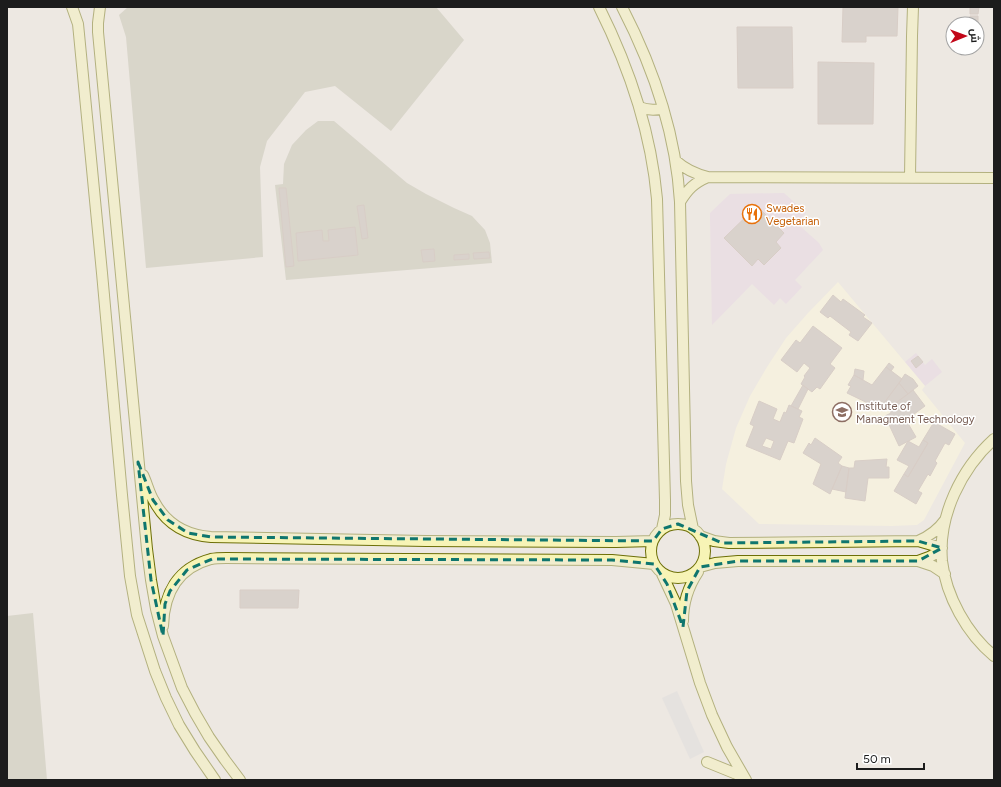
<svg xmlns="http://www.w3.org/2000/svg" width="1001" height="787" font-family="Figtree,Cairo,sans-serif">
<rect width="100%" height="100%" fill="#ede8e2"/>
<path fill="#e6d4e5" d="M 784,193 L 806,213 L 802,217 L 807,221 L 801,227 L 819,243 L 823,250 L 795,280 L 802,287 L 786,304 L 780,298 L 774,305 L 752,284 L 712,325 L 710,213 L 730,194 Z
M 916,353 L 925,365 L 932,359 L 942,372 L 925,386 L 905,362 Z"/>
<path fill="#fefadb" d="M 838,282 L 925,386 L 922,390 L 965,443 L 924,520 L 917,525 L 892,526 L 759,524 L 722,489 L 726,464 L 736,428 L 750,396 L 767,367 L 786,338 L 808,313 Z"/>
<path fill="#c1c0ae" d="M 128,7 L 436,7 L 464,40 L 391,131 L 335,86 L 305,92 L 267,141 L 260,167 L 263,257 L 146,268 L 126,37 L 119,15 Z
M 318,121 L 334,121 L 407,183 L 426,194 L 454,208 L 472,216 L 485,230 L 490,243 L 492,263 L 286,280 L 275,185 L 283,184 L 284,164 L 292,145 L 306,130 Z
M 33,613 L 47,780 L 7,780 L 7,616 Z"/>
<path fill="#dcdcdc" d="M 677,691 L 704,752 L 690,759 L 662,698 Z"/>
<path fill="#c2b8b2" stroke="#beaea5" fill-rule="evenodd" d="M 843,7 L 898,7 L 897,36 L 866,36 L 866,42 L 842,42 Z
M 970,7 L 979,7 L 978,14 L 970,14 Z
M 970,16 L 978,16 L 978,24 L 970,23 Z
M 737,27 L 792,27 L 793,88 L 738,88 Z
M 818,62 L 874,63 L 873,124 L 818,124 Z
M 279,188 L 286,188 L 294,266 L 286,267 Z
M 364,205 L 368,238 L 362,239 L 357,206 Z
M 757,206 L 784,233 L 776,242 L 781,248 L 764,265 L 758,259 L 752,266 L 724,238 Z
M 355,227 L 358,255 L 298,261 L 296,233 L 322,230 L 323,241 L 329,241 L 328,230 Z
M 434,249 L 435,261 L 423,262 L 421,250 Z
M 489,252 L 490,258 L 474,259 L 473,253 Z
M 469,254 L 469,259 L 454,260 L 454,255 Z
M 833,295 L 841,302 L 843,299 L 865,315 L 863,317 L 872,323 L 858,341 L 849,335 L 851,332 L 830,316 L 828,318 L 820,312 Z
M 813,326 L 842,348 L 830,364 L 835,368 L 820,389 L 817,387 L 812,392 L 801,384 L 805,377 L 804,376 L 810,368 L 804,363 L 797,372 L 781,360 L 796,340 L 800,343 Z
M 918,356 L 923,362 L 916,368 L 911,361 Z
M 889,363 L 894,367 L 891,371 L 886,367 Z
M 886,367 L 902,379 L 884,403 L 880,401 L 876,407 L 847,393 L 851,386 L 848,385 L 854,375 L 872,385 Z
M 855,369 L 864,371 L 863,380 L 854,375 Z
M 905,374 L 913,379 L 918,386 L 908,394 L 899,383 Z
M 899,383 L 908,394 L 889,408 L 884,403 Z
M 803,385 L 808,389 L 798,409 L 791,406 Z
M 913,390 L 925,406 L 906,420 L 916,437 L 899,446 L 885,416 L 891,413 L 889,408 Z
M 759,401 L 777,409 L 773,419 L 780,422 L 784,412 L 786,413 L 789,405 L 802,411 L 799,417 L 803,419 L 794,443 L 788,441 L 780,460 L 746,446 L 754,426 L 750,424 ZM 766,438 L 774,441 L 771,449 L 762,446 Z
M 934,422 L 955,434 L 949,445 L 945,443 L 935,461 L 937,463 L 930,476 L 928,474 L 918,491 L 922,493 L 916,504 L 894,491 L 904,474 L 908,477 L 928,443 L 923,440 Z
M 815,438 L 842,457 L 838,463 L 842,466 L 830,494 L 813,484 L 821,464 L 803,453 L 809,443 L 811,445 Z
M 923,440 L 928,443 L 908,477 L 904,474 L 909,466 L 897,460 L 908,441 L 919,447 Z
M 887,459 L 886,467 L 889,467 L 889,478 L 868,478 L 865,501 L 845,498 L 849,468 L 854,468 L 855,461 Z
M 842,466 L 849,468 L 846,492 L 832,489 Z
M 240,590 L 299,590 L 298,608 L 240,608 Z"/>
<g fill="none" stroke-linecap="round" stroke-linejoin="round">
<defs>
<path id="secondary" d="M 72,7 L 78,24 L 79,34 L 102,273 L 122,495 L 130,576 L 137,615 L 155,671 L 166,698 L 179,725 L 195,751 L 215,780
M 100,7 L 98,23 L 98,32 L 147,549 L 151,580 L 156,609 L 163,636 L 182,688 L 195,713 L 209,737 L 225,760 L 240,780
M 599,7 C 629,67 651,131 657,199 L 665,500 L 665,515 L 662,529
M 622,7 C 653,67 676,134 680,202 L 686,481 L 688,505 L 693,529
M 639,107 C 647,110 655,111 663,108
M 676,161 C 686,170 695,174 708,177 L 994,178
M 910,177 L 912,36 L 913,7
M 680,202 C 688,189 694,183 708,177
M 994,439 C 961,469 938,516 942,561 C 946,596 967,634 994,656
M 143,475 C 147,483 149,493 154,501 C 166,524 185,535 211,537 L 426,541 L 616,542 L 653,541
M651 551a27 27 0 1 1 54 0a27 27 0 1 1-54 0Z
M 918,541 C 930,536 938,530 945,520
M 918,561 L 933,566 L 945,574
M 700,567 L 715,563 L 738,561 L 918,561 C 927,558 936,555 942,548 L 918,541 L 729,543 L 714,541 L 700,536
M 662,574 L 676,604 L 700,683 L 712,715 L 727,747 L 746,780
M 683,621 C 683,602 688,587 698,572
M 163,626 C 164,594 177,568 211,559 C 216,558 221,558 226,558 L 612,560 L 654,564
M 707,762 L 744,777"/>
</defs>
<use href="#secondary" stroke="#6d6f08" stroke-width="12"/>
<use href="#secondary" stroke="#f7f4b6" stroke-width="10"/>
</g>
<path d="M0 0H1001V787H0ZM 138,462 L 153,500 L 168,520 L 188,533 L 211,537 L 653,541 L 662,529 L 678,524 L 722,543 L 918,541 L 942,548 L 918,561 L 738,561 L 700,567 L 687,591 L 683,627 L 667,584 L 654,564 L 612,560 L 212,559 L 187,570 L 170,591 L 165,604 L 163,636 L 151,580 Z" fill="#ede8e2" fill-opacity=".55" fill-rule="evenodd"/>
<path fill="none" stroke="#0f766e" stroke-width="3" stroke-dasharray="8 5" stroke-linejoin="round" d="M 138,462 L 153,500 L 168,520 L 188,533 L 211,537 L 653,541 L 662,529 L 678,524 L 722,543 L 918,541 L 942,548 L 918,561 L 738,561 L 700,567 L 687,591 L 683,627 L 667,584 L 654,564 L 612,560 L 212,559 L 187,570 L 170,591 L 165,604 L 163,636 L 151,580 Z"/>
<defs>
<symbol id="restaurant-ring" viewBox="-11 -11 22 22"><circle r="9.5" fill="#fff" stroke="#e8710a" stroke-width="1.5"/><path d="M-5-6h1v4h1v-4h1v4h1v-4h1v5L-1.5 .5V6h-2V.5L-5-1ZM5-6V6H3V1.5H1.5Q1.5-4 5-6Z" fill="#e8710a"/></symbol>
<symbol id="university-ring" viewBox="-11 -11 22 22"><circle r="9.5" fill="#fff" stroke="#8d6e63" stroke-width="1.5"/><path d="M0-5L7-2L0 1L-7-2ZM-4 1L0 2.5L4 1V4Q0 6-4 4Z" fill="#8d6e63"/></symbol>
</defs>
<g fill-rule="evenodd">
<use href="#restaurant-ring" x="741" y="203" width="22" height="22"/>
<use href="#university-ring" x="831" y="401" width="22" height="22"/>
</g>
<g text-anchor="middle" dominant-baseline="central" stroke-width="3" stroke-linejoin="round" paint-order="stroke">
<g font-size="11" fill="#c56008" stroke="#fff" text-anchor="start">
<text x="766" y="208">Swades<tspan x="766" dy="13">Vegetarian</tspan></text>
</g>
<g font-size="11" fill="#785e54" stroke="#fff" text-anchor="start">
<text x="856" y="406">Institute of<tspan x="856" dy="13">Managment Technology</tspan></text>
</g>
</g>
<rect width="1001" height="787" fill="none" stroke="#1c1c1c" stroke-width="16"/>
<g transform="translate(965 36) rotate(89)"><circle r="19" fill="#ffffff" stroke="#a4a4a4"/>
<path d="M0-3L7 15L0 10L-7 15Z" fill="#c20618"/>
<text y="-6" font-size="11" font-weight="bold" text-anchor="middle" fill="#1c1c1c">ش</text>
</g>
<path d="M857 763v6h67v-6" fill="none" stroke="#1c1c1c" stroke-width="2"/>
<text x="863" y="763" font-size="12" fill="#1c1c1c" stroke="#ffffff" stroke-width="3" paint-order="stroke">50 m</text>
</svg>
